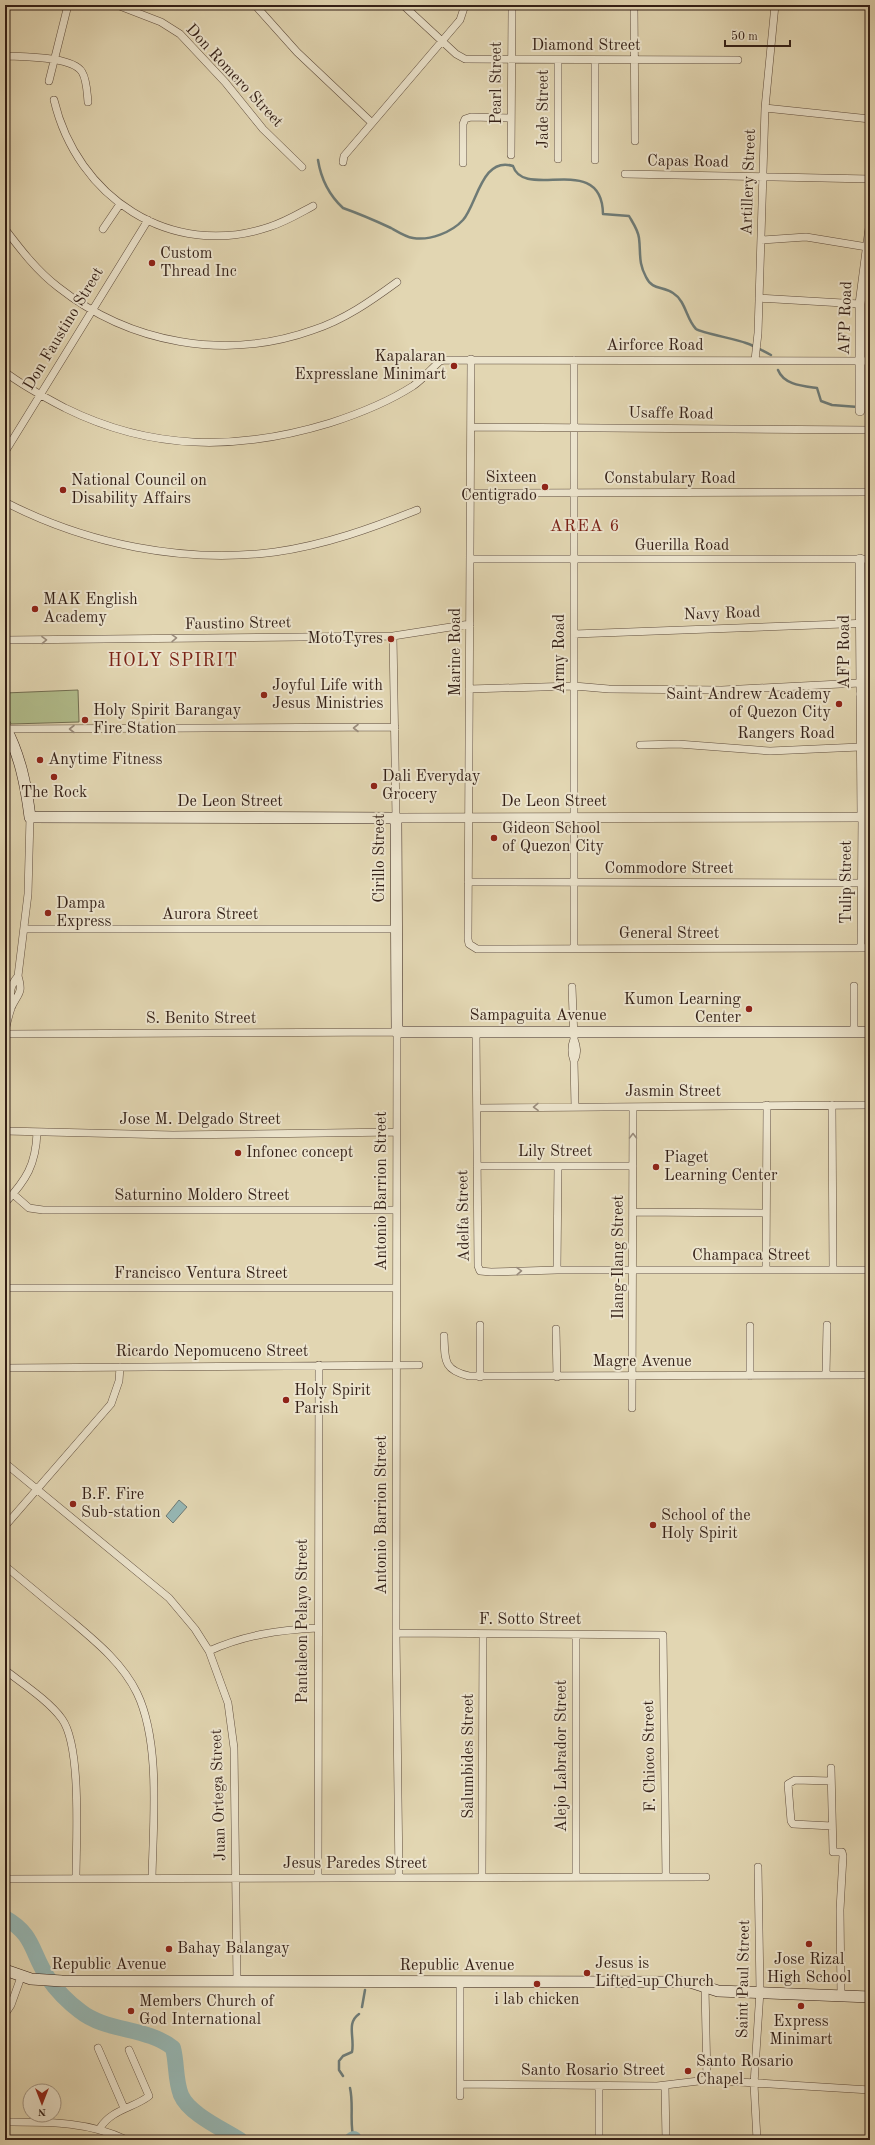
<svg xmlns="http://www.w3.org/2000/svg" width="875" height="2145" font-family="'Old Standard TT',serif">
<rect width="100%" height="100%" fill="#e2d6b2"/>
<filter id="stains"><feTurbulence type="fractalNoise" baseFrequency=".005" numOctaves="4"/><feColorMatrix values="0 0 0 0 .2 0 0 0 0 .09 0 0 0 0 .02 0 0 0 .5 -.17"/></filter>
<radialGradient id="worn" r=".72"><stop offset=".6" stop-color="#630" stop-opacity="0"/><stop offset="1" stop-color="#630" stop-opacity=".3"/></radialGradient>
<path fill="#b2be8d" stroke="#726e52" d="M 78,690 L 79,722 L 11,724 L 5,711 L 5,693 Z"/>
<path fill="#96b7b4" stroke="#6e7a75" d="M 179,1500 L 187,1507 L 173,1523 L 166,1516 Z"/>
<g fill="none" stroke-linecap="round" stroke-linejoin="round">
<path stroke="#6e7a75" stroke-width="2.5" d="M 318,160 C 321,179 329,195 343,208 C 360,214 376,221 391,228 C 398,232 406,237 413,238 C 430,241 452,232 463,220 C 477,204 482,156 513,166 C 524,201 602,151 603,214 L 629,216 C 633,223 638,230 639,238 C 641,254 638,262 646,277 C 652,290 662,286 673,293 C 686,301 686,319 696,329 C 702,333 736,339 746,343 C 755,346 763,351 771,355
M 778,370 C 784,385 803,386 817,388 L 821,401 L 832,405 L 858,407
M 863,408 L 870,410
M 362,2007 L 365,1990
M 343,2076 L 339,2070 L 339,2061 L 343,2056 L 352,2052 C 355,2038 346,2023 359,2014
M 350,2088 C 354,2105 349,2125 354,2139 L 359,2140"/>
<path stroke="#96b7b4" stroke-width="16" d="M 5,1918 C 35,1935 31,1953 48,1978 C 57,1991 68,2002 80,2011 C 106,2032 147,2027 173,2048 C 177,2063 175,2080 181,2095 C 189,2114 223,2129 240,2140
M 352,2140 L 354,2139"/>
<defs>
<path id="minor" d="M 117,5 L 161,22 L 180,34 L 225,82 L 263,129 L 302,167
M 255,5 L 297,52 L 371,122
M 403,5 L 456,54 L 465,59 L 738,60
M 634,5 L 635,141
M 5,56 C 22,57 72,56 82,72 C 87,80 87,93 88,102
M 558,60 L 558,159
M 595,60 L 595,160
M 49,81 L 68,5
M 54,100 C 77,197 170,260 269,227 C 285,222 298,214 313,206
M 765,108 L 870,119
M 511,155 L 512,10
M 343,162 L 344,156 L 460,20 L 465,5
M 463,163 L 463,124 L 465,119 L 471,117 L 511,118
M 625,174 L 870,179
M 5,229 C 21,250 37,271 58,287 C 130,344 226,361 313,330 C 344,320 371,301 397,282
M 103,229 L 120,204
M 761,240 L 806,237 L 867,247
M 759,298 L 860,304
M 471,359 L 468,939 L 469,944 L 477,949 L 870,948
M 755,360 L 758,333 L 765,108 L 775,5
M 5,372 C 23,386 44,397 65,408 C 152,451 238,451 330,423 C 358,414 388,402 413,386 C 423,379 431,369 440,361 L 444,360 L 870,361
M 471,427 L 870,430
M 5,452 L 148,220
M 470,493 L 870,492
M 5,502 C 86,544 184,564 275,552 C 325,545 372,528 417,510
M 470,559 L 870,559
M 574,634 L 870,623
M 393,636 L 396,818
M 5,640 L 393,636 L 470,624
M 469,689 L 574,686 L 609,689 L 722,690 L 860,683
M 860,694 L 870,694
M 6,729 L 395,727
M 640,745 L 678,744 L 770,751 L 860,747
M 468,882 L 870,883
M 25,929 L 396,929
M 574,948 L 574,360
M 861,948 L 862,817 L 870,817
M 854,986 L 854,1032
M 572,987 L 574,1039 C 571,1047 571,1053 574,1061 L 575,1107
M 12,1006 C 9,993 10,986 18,976
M 5,1031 C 7,1023 9,1013 12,1006 C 19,992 23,993 18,976 L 28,894 L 30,817
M 476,1032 L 478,1266 L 480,1271 L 491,1272 L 557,1270 L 870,1270
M 5,1034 L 397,1032 L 396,1633 L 399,1878
M 574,1039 C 577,1047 578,1053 574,1061
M 832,1105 L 833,1270
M 477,1108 L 870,1105
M 5,1131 L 173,1135 L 396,1132
M 477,1166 L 633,1166
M 13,1194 L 29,1208 L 43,1210 L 396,1210
M 5,1203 C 26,1180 36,1165 37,1132
M 633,1212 L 766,1213
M 557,1270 L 558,1166
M 766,1270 L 767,1105
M 5,1288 L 396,1288
M 556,1329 L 557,1377
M 444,1336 C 445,1360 443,1370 469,1376 L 870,1375
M 5,1368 L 419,1365
M 826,1375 L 827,1325
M 750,1376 L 750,1326
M 480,1377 L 480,1325
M 632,1408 L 633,1107
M 5,1463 L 169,1598 L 195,1629 L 209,1651 L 228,1703 L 234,1748 L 237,1981
M 5,1526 L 111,1404 L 119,1381 L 120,1367
M 5,1566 C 26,1583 47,1601 68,1618 C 94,1640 122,1662 137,1693 C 161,1743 153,1823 152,1878
M 396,1633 L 663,1635 L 666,1877
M 209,1651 C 244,1635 279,1630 317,1628
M 5,1670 C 23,1684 49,1701 62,1719 C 82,1747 76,1842 76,1879
M 831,1768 L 833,1852 L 842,1852 L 843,1856 L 840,1910 L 841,1995
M 831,1781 L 795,1780 L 788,1784 L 791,1821 L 793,1824 L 832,1826
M 576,1877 L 576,1635
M 318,1878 L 319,1365
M 482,1878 L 483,1634
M 5,1879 L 706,1877
M 460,1982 L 460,2096
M 705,1988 L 707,2080
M 5,2014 L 11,2005 L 21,1977
M 98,2048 L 124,2108
M 460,2084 L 657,2086 L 707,2080 L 870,2090
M 665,2086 L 666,2140
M 599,2087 L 599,2140
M 5,2122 C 48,2122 87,2121 127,2140
M 100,2128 C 112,2109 134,2108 149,2096 L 129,2050
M 757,2140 L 754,2084 L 760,1991 L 758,1867"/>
<path id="tertiary" d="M 860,411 L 860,304 L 870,228
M 396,818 L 862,817 L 860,559"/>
<path id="secondary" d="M 5,727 C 20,755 26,785 30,817 L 396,818 L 397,1032 L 870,1032
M 5,1970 L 31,1979 L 62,1981 L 690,1982 L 718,1991 L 870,1997"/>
</defs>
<use href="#minor" stroke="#5f4d3d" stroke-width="8"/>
<use href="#tertiary" stroke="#5f4d3d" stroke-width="10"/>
<use href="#secondary" stroke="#331f16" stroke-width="12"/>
<use href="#minor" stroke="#ece4cd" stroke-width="7"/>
<use href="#tertiary" stroke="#ece4cd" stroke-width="9"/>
<use href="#secondary" stroke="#ece4cd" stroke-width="11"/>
</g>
<defs><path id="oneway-chevron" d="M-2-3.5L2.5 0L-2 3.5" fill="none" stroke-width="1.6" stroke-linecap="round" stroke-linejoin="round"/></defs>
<g stroke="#998b7b">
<use href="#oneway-chevron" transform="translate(174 638) rotate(-1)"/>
<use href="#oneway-chevron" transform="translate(44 640) rotate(-1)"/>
<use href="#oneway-chevron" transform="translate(356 728) rotate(180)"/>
<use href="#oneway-chevron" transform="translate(72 729) rotate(180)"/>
<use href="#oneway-chevron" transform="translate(536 1107) rotate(179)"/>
<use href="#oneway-chevron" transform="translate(633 1136) rotate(-90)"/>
<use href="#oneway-chevron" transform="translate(519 1271) rotate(-2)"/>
</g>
<g fill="#8f2418" stroke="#ece4cd" stroke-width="1.5">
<circle cx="152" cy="263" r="4"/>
<circle cx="454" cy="366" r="4"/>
<circle cx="545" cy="487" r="4"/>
<circle cx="63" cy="490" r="4"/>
<circle cx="35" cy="609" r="4"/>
<circle cx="391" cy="639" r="4"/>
<circle cx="264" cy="695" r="4"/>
<circle cx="839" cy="704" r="4"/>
<circle cx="85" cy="720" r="4"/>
<circle cx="40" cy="760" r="4"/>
<circle cx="54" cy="777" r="4"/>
<circle cx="374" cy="786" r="4"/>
<circle cx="494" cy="838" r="4"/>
<circle cx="48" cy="913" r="4"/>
<circle cx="749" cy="1009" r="4"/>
<circle cx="238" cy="1153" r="4"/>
<circle cx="656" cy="1167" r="4"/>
<circle cx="286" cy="1400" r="4"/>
<circle cx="73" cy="1504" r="4"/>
<circle cx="653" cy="1525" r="4"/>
<circle cx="809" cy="1944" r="4"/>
<circle cx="169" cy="1949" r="4"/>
<circle cx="587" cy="1973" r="4"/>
<circle cx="537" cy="1984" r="4"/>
<circle cx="801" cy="2006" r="4"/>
<circle cx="131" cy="2011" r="4"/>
<circle cx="688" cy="2071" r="4"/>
</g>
<g text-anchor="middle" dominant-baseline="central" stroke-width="4" stroke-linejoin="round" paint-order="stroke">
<g font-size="16" fill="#331f16" stroke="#ece4cd">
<text x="586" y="46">Diamond Street</text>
<text transform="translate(234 76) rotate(47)">Don Romero Street</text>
<text transform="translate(497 83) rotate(-90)">Pearl Street</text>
<text transform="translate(544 109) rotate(-90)">Jade Street</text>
<text transform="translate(688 162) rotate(1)">Capas Road</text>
<text transform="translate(749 182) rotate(-88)">Artillery Street</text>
<text transform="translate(846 318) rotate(-88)">AFP Road</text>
<text transform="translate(64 329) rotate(-59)">Don Faustino Street</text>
<text x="655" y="346">Airforce Road</text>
<text transform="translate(671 414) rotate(1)">Usaffe Road</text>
<text x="670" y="479">Constabulary Road</text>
<text x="682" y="546">Guerilla Road</text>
<text transform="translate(722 614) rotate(-2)">Navy Road</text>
<text transform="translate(238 624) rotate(-1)">Faustino Street</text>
<text transform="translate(456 652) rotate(-90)">Marine Road</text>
<text transform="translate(845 652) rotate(-90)">AFP Road</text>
<text transform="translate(560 654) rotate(-90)">Army Road</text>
<text x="786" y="734">Rangers Road</text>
<text x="230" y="802">De Leon Street</text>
<text x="554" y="802">De Leon Street</text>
<text transform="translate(380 858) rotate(-90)">Cirillo Street</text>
<text x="669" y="869">Commodore Street</text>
<text transform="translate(847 882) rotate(-90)">Tulip Street</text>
<text x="210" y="915">Aurora Street</text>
<text x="669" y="934">General Street</text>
<text x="538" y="1016">Sampaguita Avenue</text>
<text x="201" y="1019">S. Benito Street</text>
<text x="673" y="1092">Jasmin Street</text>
<text x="200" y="1120">Jose M. Delgado Street</text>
<text x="555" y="1152">Lily Street</text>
<text transform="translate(382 1191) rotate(-90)">Antonio Barrion Street</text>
<text x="202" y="1196">Saturnino Moldero Street</text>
<text transform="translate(464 1216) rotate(-91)">Adelfa Street</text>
<text x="751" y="1256">Champaca Street</text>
<text transform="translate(619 1257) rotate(-90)">Ilang-Ilang Street</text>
<text x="201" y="1274">Francisco Ventura Street</text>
<text x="212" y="1352">Ricardo Nepomuceno Street</text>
<text x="642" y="1362">Magre Avenue</text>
<text transform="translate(382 1515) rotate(-90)">Antonio Barrion Street</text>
<text x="530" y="1620">F. Sotto Street</text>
<text transform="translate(303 1621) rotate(-90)">Pantaleon Pelayo Street</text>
<text transform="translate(469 1756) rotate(-90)">Salumbides Street</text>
<text transform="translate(562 1756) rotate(-90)">Alejo Labrador Street</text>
<text transform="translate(650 1756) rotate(-91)">F. Chioco Street</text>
<text transform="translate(219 1795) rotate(-92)">Juan Ortega Street</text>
<text x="355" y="1864">Jesus Paredes Street</text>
<text x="109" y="1965">Republic Avenue</text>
<text x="457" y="1966">Republic Avenue</text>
<text transform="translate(744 1979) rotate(-89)">Saint Paul Street</text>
<text x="593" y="2071">Santo Rosario Street</text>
</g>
<g font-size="16" fill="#331f16" stroke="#ece4cd" text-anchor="start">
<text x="160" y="254">Custom<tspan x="160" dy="18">Thread Inc</tspan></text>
<text x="446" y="357" text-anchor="end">Kapalaran<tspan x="446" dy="18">Expresslane Minimart</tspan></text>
<text x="537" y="478" text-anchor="end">Sixteen<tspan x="537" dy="18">Centigrado</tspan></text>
<text x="71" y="481">National Council on<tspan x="71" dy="18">Disability Affairs</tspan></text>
<text x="43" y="600">MAK English<tspan x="43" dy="18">Academy</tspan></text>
<text x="383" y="639" text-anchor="end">MotoTyres</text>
<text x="272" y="686">Joyful Life with<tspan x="272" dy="18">Jesus Ministries</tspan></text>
<text x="831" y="695" text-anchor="end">Saint Andrew Academy<tspan x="831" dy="18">of Quezon City</tspan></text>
<text x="93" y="711">Holy Spirit Barangay<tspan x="93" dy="18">Fire Station</tspan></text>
<text x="48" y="760">Anytime Fitness</text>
<text x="382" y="777">Dali Everyday<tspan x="382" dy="18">Grocery</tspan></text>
<text x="54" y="793" text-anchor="middle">The Rock</text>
<text x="502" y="829">Gideon School<tspan x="502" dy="18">of Quezon City</tspan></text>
<text x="56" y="904">Dampa<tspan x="56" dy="18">Express</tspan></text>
<text x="741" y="1000" text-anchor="end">Kumon Learning<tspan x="741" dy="18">Center</tspan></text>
<text x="246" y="1153">Infonec concept</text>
<text x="664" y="1158">Piaget<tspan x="664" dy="18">Learning Center</tspan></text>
<text x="294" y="1391">Holy Spirit<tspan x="294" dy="18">Parish</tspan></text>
<text x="81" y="1495">B.F. Fire<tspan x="81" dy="18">Sub-station</tspan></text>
<text x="661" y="1516">School of the<tspan x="661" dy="18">Holy Spirit</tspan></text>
<text x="177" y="1949">Bahay Balangay</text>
<text x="809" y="1960" text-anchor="middle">Jose Rizal<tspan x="809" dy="18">High School</tspan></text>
<text x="595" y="1964">Jesus is<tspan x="595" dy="18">Lifted-up Church</tspan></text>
<text x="537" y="2000" text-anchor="middle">i lab chicken</text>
<text x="139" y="2002">Members Church of<tspan x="139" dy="18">God International</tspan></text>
<text x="801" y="2022" text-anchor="middle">Express<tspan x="801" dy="18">Minimart</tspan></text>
<text x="696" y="2062">Santo Rosario<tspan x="696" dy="18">Chapel</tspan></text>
</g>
<g font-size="17" letter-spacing="1" fill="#7a1f14" stroke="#ece4cd">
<text x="585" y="526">AREA 6</text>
</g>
<g font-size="18" letter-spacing="1" fill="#7a1f14" stroke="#ece4cd">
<text x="173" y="661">HOLY SPIRIT</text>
</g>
</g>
<rect width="875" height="2145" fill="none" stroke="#e2d6b2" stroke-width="20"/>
<rect x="6" y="6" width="863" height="2133" fill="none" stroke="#331f16" stroke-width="2"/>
<rect x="10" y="10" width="855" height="2125" fill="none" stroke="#331f16"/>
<g transform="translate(42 2103) rotate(180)"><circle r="19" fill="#ece4cd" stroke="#a29584"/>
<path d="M0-3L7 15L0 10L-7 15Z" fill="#8f2418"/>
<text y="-6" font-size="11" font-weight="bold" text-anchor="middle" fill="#331f16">N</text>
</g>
<path d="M725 40v6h65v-6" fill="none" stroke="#331f16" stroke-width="2"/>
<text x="731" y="40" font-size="12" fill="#331f16" stroke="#ece4cd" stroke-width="3" paint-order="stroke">50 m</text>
<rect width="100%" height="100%" filter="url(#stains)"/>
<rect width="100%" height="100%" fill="url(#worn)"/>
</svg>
